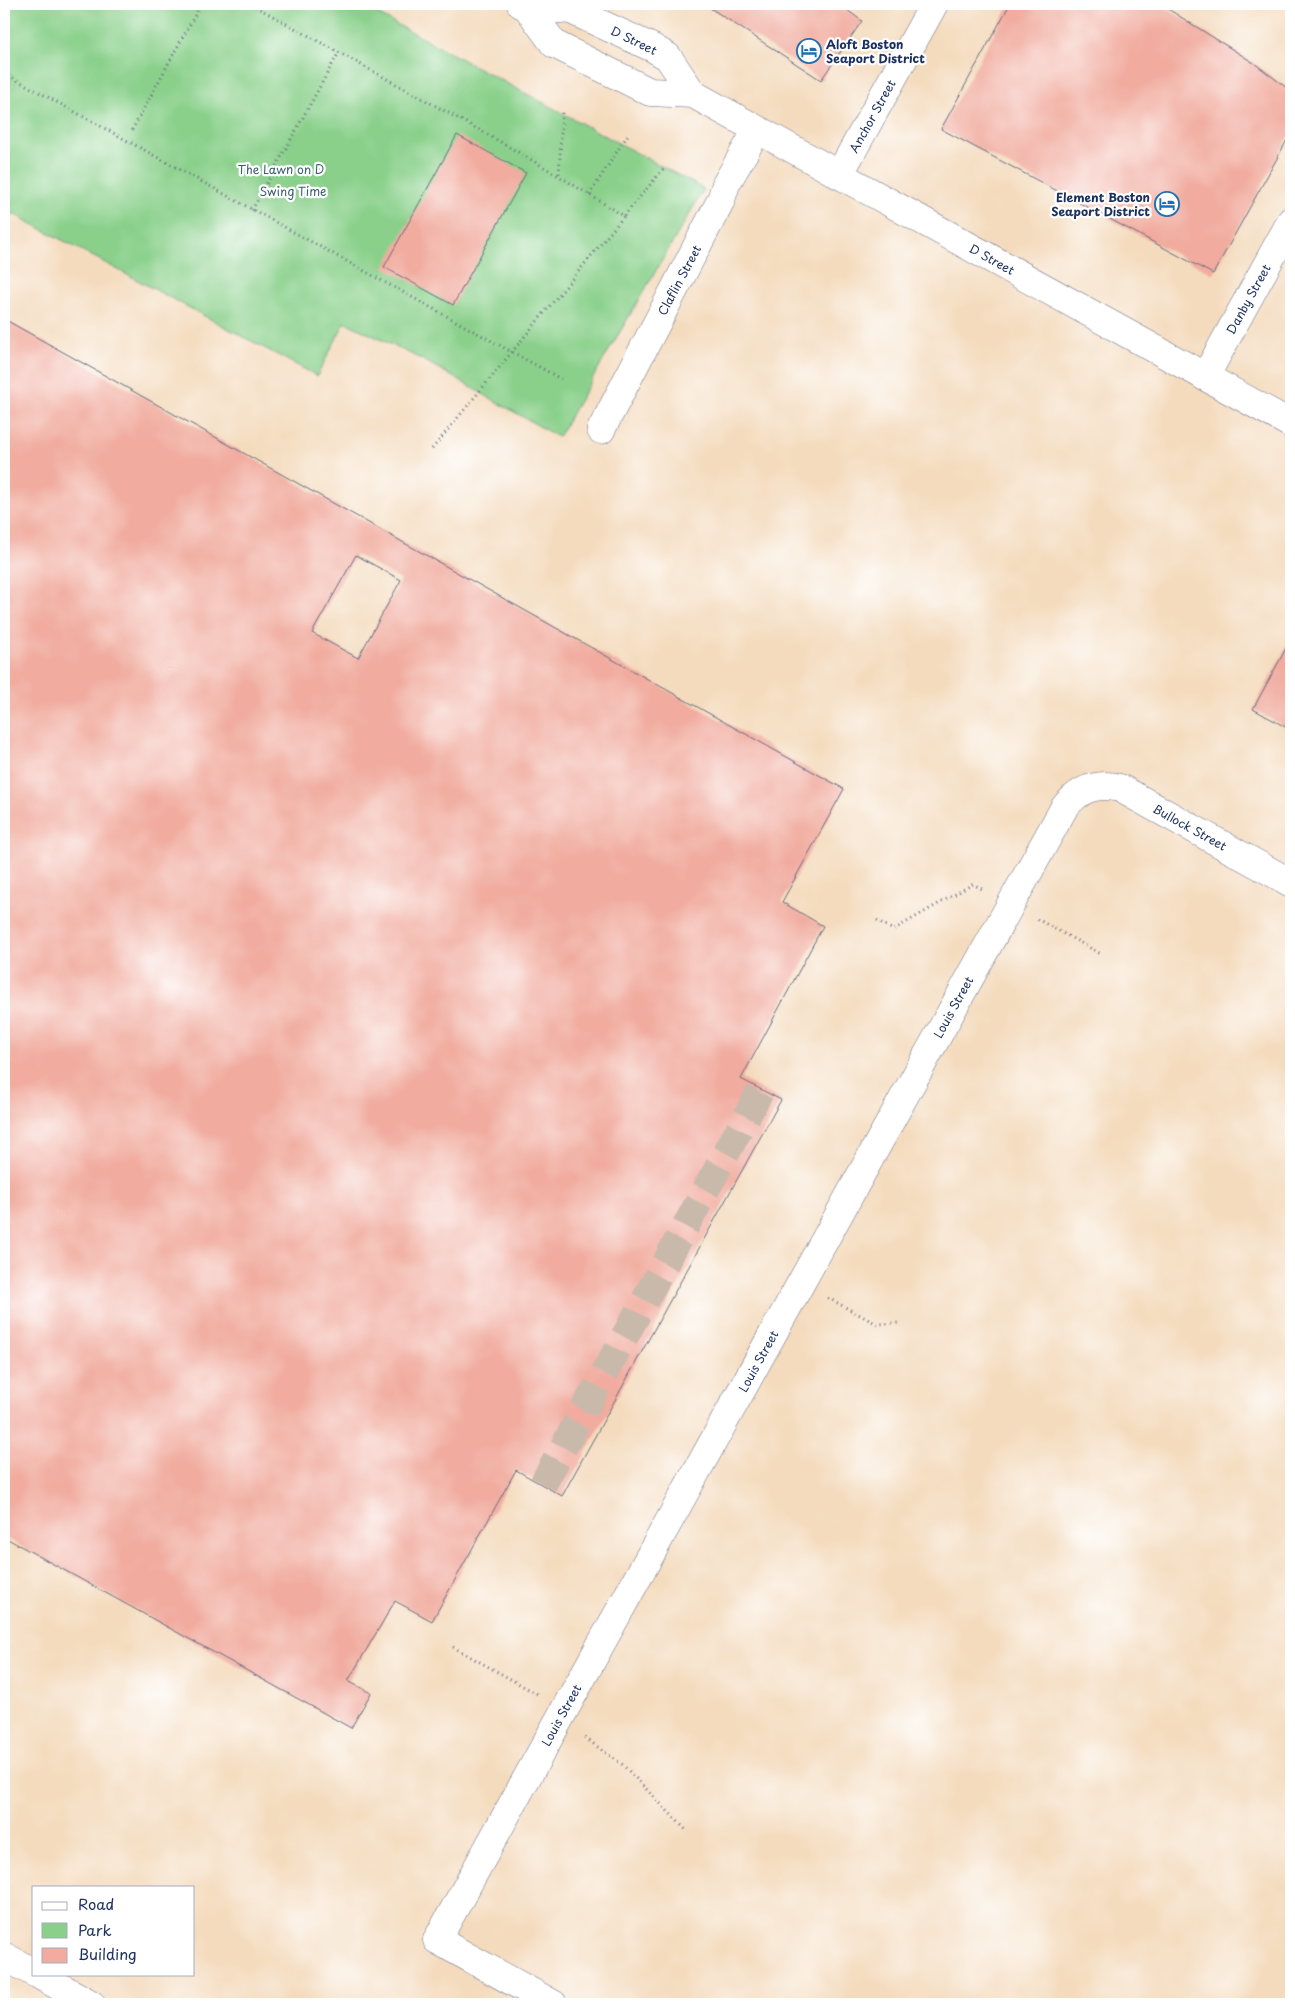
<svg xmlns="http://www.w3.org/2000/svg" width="1295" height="2008" font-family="'Playpen Sans',sans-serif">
<rect width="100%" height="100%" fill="#fff"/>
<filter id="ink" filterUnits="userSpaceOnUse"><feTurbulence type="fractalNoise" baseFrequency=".02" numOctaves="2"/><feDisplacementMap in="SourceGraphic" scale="10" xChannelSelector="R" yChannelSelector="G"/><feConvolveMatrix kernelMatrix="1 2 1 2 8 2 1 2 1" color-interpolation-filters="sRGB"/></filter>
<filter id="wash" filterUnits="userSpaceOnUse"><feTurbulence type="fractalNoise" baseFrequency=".0096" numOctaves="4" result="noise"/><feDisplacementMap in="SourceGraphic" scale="20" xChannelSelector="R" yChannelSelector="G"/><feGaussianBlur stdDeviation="1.12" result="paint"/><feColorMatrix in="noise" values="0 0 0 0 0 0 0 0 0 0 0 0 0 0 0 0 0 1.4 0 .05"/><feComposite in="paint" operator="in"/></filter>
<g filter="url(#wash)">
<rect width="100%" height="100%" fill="#f4dbbe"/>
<path fill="#8ad08b" stroke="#528074" d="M 4,4 L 359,4 L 704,189 L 558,437 L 427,362 L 345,322 L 317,376 L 4,209 Z"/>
<g id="blocks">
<path fill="#f1ac9f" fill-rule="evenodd" d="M 704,4 L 845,4 L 843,7 L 862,21 L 821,80 Z
M 1010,4 L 1160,4 L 1254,63 L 1291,91 L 1291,133 L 1213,274 L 941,129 Z
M 457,135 L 526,173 L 453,305 L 384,267 Z
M 4,319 L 844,789 L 782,902 L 823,926 L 741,1079 L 781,1100 L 562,1496 L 516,1470 L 432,1621 L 395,1601 L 348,1681 L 371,1693 L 351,1728 L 4,1537 ZM 356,555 L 401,580 L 358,658 L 312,633 Z
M 1291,639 L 1291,730 L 1253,709 Z"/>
</g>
</g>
<g filter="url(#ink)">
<use href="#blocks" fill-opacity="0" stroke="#676b80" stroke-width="1"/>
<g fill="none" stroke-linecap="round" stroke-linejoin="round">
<path stroke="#c9b9ab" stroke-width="28" stroke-dasharray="28 14" stroke-linecap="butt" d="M 543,1484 L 761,1090"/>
<defs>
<path id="minor" d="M 839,175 L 934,4
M 1205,377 L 1291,221
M 601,430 L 721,200 L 726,184 L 757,130
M 553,2004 L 437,1940 L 1064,808 C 1079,789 1096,782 1120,788 L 1291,883"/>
<path id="major" d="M 521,4 L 527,7 L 554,44 L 650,92 L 693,94
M 527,7 L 571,10 L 653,48 L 668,57 L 693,94 L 1291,424
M 4,1956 L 34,1973
M 37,1974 L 91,2004"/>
</defs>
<use href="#minor" stroke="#676b80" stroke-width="29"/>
<use href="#major" stroke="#676b80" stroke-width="29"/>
<path stroke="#676b80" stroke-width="3" stroke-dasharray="1 4" stroke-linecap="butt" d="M 251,4 L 492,137 L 559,176 L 562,112
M 4,17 L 10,4
M 4,73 L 561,379
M 132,130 L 201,4
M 589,195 L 629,133
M 252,210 L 339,52
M 624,216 L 664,168
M 432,449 L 624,216 L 559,176
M 1037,919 L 1101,954
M 877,920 L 893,930 L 973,884 L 984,890
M 828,1298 L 877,1324 L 900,1323
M 453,1647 L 539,1695
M 585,1738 L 623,1765 L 686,1830"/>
<use href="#minor" stroke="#fff" stroke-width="28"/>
<use href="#major" stroke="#fff" stroke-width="28"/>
</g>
</g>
<defs>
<symbol id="hotel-ring" viewBox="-11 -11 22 22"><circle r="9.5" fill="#fff" stroke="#1f6fb2" stroke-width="1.5"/><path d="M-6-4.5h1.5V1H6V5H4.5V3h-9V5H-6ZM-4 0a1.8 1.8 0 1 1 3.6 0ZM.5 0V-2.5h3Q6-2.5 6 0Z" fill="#1f6fb2"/></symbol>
</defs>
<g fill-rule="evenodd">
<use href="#hotel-ring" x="795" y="37" width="28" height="28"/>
<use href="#hotel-ring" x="1153" y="190" width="28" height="28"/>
</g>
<g text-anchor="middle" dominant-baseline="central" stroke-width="4.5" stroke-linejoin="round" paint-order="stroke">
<g font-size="12" fill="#1b2f5e" stroke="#fff">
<text transform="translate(634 40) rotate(26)">D Street</text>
<text transform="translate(872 116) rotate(-61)">Anchor Street</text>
<text transform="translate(992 259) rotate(29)">D Street</text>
<text transform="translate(679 280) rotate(-62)">Claflin Street</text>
<text transform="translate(1248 299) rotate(-61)">Danby Street</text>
<text transform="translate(1190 827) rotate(29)">Bullock Street</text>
<text transform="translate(953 1007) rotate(-61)">Louis Street</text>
<text transform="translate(758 1361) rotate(-61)">Louis Street</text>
<text transform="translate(561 1715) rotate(-61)">Louis Street</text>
</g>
<g font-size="12" font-weight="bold" fill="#1b2f5e" stroke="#fff" text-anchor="start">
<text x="826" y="44">Aloft Boston<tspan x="826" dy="14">Seaport District</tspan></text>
<text x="1150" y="197" text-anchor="end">Element Boston<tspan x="1150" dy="14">Seaport District</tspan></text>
</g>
<g font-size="12" fill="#3c5f6c" stroke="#fff">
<text x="281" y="169">The Lawn on D</text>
<text x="293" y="191">Swing Time</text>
</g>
</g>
<rect width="1295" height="2008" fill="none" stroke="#fff" stroke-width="20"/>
<rect x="32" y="1886" width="162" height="90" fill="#ffffff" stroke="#a4acbf"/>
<rect x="42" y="1902" width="25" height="8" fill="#ffffff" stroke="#a4acbf"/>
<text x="78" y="1910" font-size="15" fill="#1b2f5e">Road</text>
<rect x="42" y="1923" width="25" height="15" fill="#8ad08b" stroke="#a4acbf"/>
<text x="78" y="1936" font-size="15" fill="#1b2f5e">Park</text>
<rect x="42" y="1948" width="25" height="15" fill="#f1ac9f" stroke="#a4acbf"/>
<text x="78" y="1960" font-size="15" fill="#1b2f5e">Building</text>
</svg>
